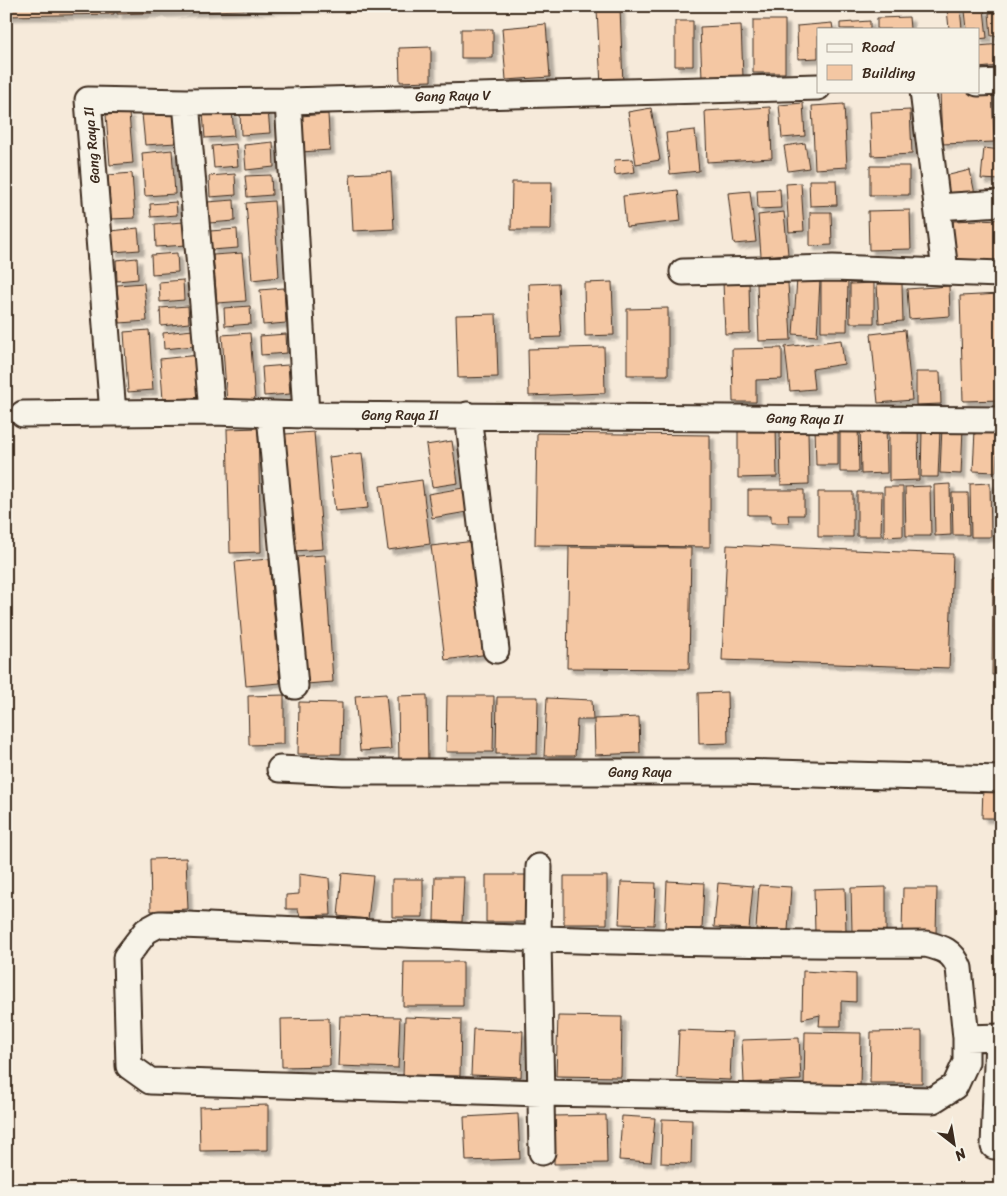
<svg xmlns="http://www.w3.org/2000/svg" width="1007" height="1196" font-family="Sriracha,sans-serif">
<defs>
<filter id="shadow"><feDropShadow dx="4.5" dy="4.5" stdDeviation="1" flood-color="#0004"/></filter>
</defs>
<rect width="100%" height="100%" fill="#f6eada"/>
<filter id="ink" filterUnits="userSpaceOnUse"><feTurbulence type="fractalNoise" baseFrequency=".02" numOctaves="2"/><feDisplacementMap in="SourceGraphic" scale="10" xChannelSelector="R" yChannelSelector="G"/><feConvolveMatrix kernelMatrix="1 2 1 2 8 2 1 2 1" color-interpolation-filters="sRGB"/></filter>
<g filter="url(#ink)">
<path fill="#f4c7a3" stroke="#3b2a1e" filter="url(#shadow)" d="M 6,6 L 114,6 L 114,14 L 6,16 Z
M 117,6 L 365,6 L 117,14 Z
M 620,8 L 623,85 L 601,86 L 597,10 Z
M 960,8 L 962,29 L 949,29 L 947,9 Z
M 984,9 L 987,38 L 978,39 L 978,29 L 967,29 L 965,11 Z
M 1001,12 L 1001,35 L 991,36 L 989,13 Z
M 909,17 L 910,29 L 877,29 L 877,18 Z
M 753,20 L 785,20 L 785,73 L 753,73 Z
M 675,21 L 693,21 L 693,66 L 675,66 Z
M 870,21 L 870,29 L 840,29 L 840,23 Z
M 832,23 L 833,29 L 818,29 L 818,58 L 798,59 L 797,26 Z
M 546,24 L 550,77 L 506,80 L 502,28 Z
M 741,25 L 743,77 L 702,79 L 700,27 Z
M 461,29 L 493,29 L 493,58 L 461,58 Z
M 1001,44 L 1001,66 L 978,68 L 978,46 Z
M 431,47 L 431,81 L 400,82 L 399,48 Z
M 992,86 L 994,142 L 942,144 L 940,91 L 978,91 Z
M 803,103 L 805,136 L 782,138 L 779,105 Z
M 844,104 L 847,167 L 815,169 L 812,106 Z
M 770,107 L 772,158 L 707,162 L 705,111 Z
M 651,108 L 660,160 L 636,164 L 628,112 Z
M 268,110 L 270,133 L 241,135 L 240,113 Z
M 910,110 L 912,154 L 872,156 L 870,112 Z
M 232,111 L 234,136 L 205,138 L 203,113 Z
M 174,112 L 176,143 L 145,145 L 142,114 Z
M 129,113 L 133,163 L 110,165 L 106,115 Z
M 328,114 L 330,150 L 301,152 L 300,116 Z
M 695,130 L 699,171 L 670,174 L 666,133 Z
M 273,142 L 274,167 L 246,170 L 244,145 Z
M 805,143 L 809,168 L 788,171 L 784,146 Z
M 236,144 L 238,166 L 214,168 L 212,146 Z
M 984,148 L 1001,150 L 1001,180 L 981,179 Z
M 172,150 L 175,194 L 145,196 L 142,153 Z
M 633,159 L 635,172 L 615,175 L 614,160 Z
M 870,166 L 909,166 L 909,195 L 870,195 Z
M 970,170 L 975,194 L 946,200 L 941,177 Z
M 391,172 L 394,229 L 353,231 L 350,174 Z
M 132,173 L 135,218 L 111,219 L 108,175 Z
M 235,174 L 236,195 L 210,197 L 209,176 Z
M 271,175 L 272,195 L 247,197 L 245,176 Z
M 809,180 L 836,180 L 837,205 L 810,206 Z
M 512,182 L 552,182 L 551,230 L 511,230 Z
M 801,183 L 804,231 L 789,232 L 786,184 Z
M 780,189 L 781,208 L 758,209 L 757,190 Z
M 678,190 L 681,221 L 626,227 L 623,196 Z
M 750,191 L 756,242 L 734,244 L 728,193 Z
M 234,200 L 235,221 L 209,223 L 207,202 Z
M 274,201 L 279,277 L 252,280 L 246,203 Z
M 176,202 L 177,215 L 151,217 L 150,204 Z
M 910,210 L 911,249 L 869,250 L 868,211 Z
M 784,212 L 788,254 L 761,256 L 758,215 Z
M 810,212 L 831,212 L 832,245 L 810,246 Z
M 1001,219 L 1001,263 L 955,266 L 953,221 Z
M 184,222 L 186,245 L 156,247 L 155,224 Z
M 138,228 L 140,250 L 113,252 L 111,231 Z
M 237,229 L 238,248 L 211,250 L 210,231 Z
M 177,253 L 178,272 L 152,274 L 151,255 Z
M 242,253 L 246,301 L 217,303 L 213,255 Z
M 137,258 L 138,279 L 117,281 L 116,260 Z
M 797,279 L 820,280 L 817,336 L 793,334 Z
M 183,280 L 184,300 L 160,302 L 159,282 Z
M 821,280 L 848,280 L 847,331 L 821,331 Z
M 749,281 L 750,333 L 725,334 L 723,282 Z
M 612,282 L 614,335 L 585,336 L 584,283 Z
M 144,283 L 147,321 L 120,323 L 117,285 Z
M 558,283 L 561,337 L 531,338 L 529,284 Z
M 788,283 L 791,340 L 759,341 L 757,284 Z
M 874,283 L 874,323 L 850,323 L 850,284 Z
M 877,284 L 902,284 L 903,321 L 879,323 Z
M 949,286 L 950,316 L 909,319 L 907,289 Z
M 284,288 L 286,323 L 263,325 L 260,290 Z
M 1001,294 L 1001,400 L 963,401 L 960,296 Z
M 188,306 L 189,323 L 161,326 L 160,308 Z
M 250,306 L 251,324 L 225,326 L 224,308 Z
M 668,308 L 668,375 L 627,375 L 627,309 Z
M 496,314 L 498,377 L 458,378 L 456,315 Z
M 149,330 L 153,390 L 128,392 L 124,332 Z
M 193,330 L 194,346 L 164,349 L 163,333 Z
M 905,330 L 912,400 L 878,403 L 871,334 Z
M 250,333 L 255,401 L 227,403 L 222,335 Z
M 286,334 L 287,353 L 261,355 L 260,336 Z
M 841,340 L 844,364 L 812,369 L 814,389 L 790,391 L 785,347 Z
M 604,347 L 605,393 L 529,396 L 528,349 Z
M 782,348 L 782,379 L 756,380 L 756,402 L 733,402 L 732,349 Z
M 199,355 L 202,397 L 163,400 L 160,359 Z
M 288,365 L 290,394 L 264,396 L 262,367 Z
M 916,372 L 940,372 L 941,404 L 916,405 Z
M 886,423 L 887,473 L 861,474 L 860,424 Z
M 840,424 L 858,424 L 859,472 L 840,472 Z
M 918,424 L 919,480 L 889,481 L 889,425 Z
M 776,426 L 777,477 L 738,478 L 738,427 Z
M 838,426 L 838,465 L 816,465 L 815,427 Z
M 942,427 L 963,428 L 961,474 L 940,473 Z
M 258,428 L 261,552 L 230,553 L 227,429 Z
M 999,429 L 1001,429 L 1001,479 L 999,479 Z
M 922,430 L 940,430 L 938,477 L 921,477 Z
M 975,430 L 998,431 L 996,472 L 973,471 Z
M 780,431 L 808,431 L 809,484 L 781,485 Z
M 314,432 L 323,549 L 294,551 L 285,434 Z
M 537,433 L 710,435 L 710,547 L 535,545 Z
M 452,441 L 458,483 L 432,487 L 426,445 Z
M 362,453 L 368,508 L 335,511 L 329,457 Z
M 422,480 L 430,544 L 388,550 L 380,486 Z
M 990,483 L 991,537 L 971,537 L 970,484 Z
M 950,484 L 951,535 L 935,536 L 934,485 Z
M 998,485 L 1001,485 L 1001,525 L 997,525 Z
M 930,486 L 931,536 L 906,536 L 905,487 Z
M 884,487 L 903,487 L 903,536 L 884,537 Z
M 463,488 L 467,512 L 432,518 L 428,494 Z
M 748,490 L 804,490 L 804,515 L 788,515 L 789,523 L 771,523 L 771,515 L 748,515 Z
M 818,492 L 853,492 L 853,537 L 818,537 Z
M 857,492 L 882,492 L 881,536 L 857,536 Z
M 952,493 L 968,493 L 969,535 L 953,535 Z
M 475,541 L 489,654 L 445,660 L 431,546 Z
M 727,545 L 953,554 L 949,668 L 722,660 Z
M 569,547 L 691,548 L 689,669 L 567,668 Z
M 325,555 L 333,682 L 306,684 L 297,557 Z
M 269,559 L 280,683 L 246,686 L 235,562 Z
M 993,578 L 1001,578 L 1001,675 L 992,675 Z
M 727,692 L 728,743 L 699,744 L 698,693 Z
M 386,694 L 391,749 L 360,751 L 355,696 Z
M 284,695 L 284,744 L 249,745 L 248,696 Z
M 427,695 L 428,766 L 399,767 L 398,696 Z
M 447,696 L 494,696 L 493,752 L 446,752 Z
M 497,697 L 538,697 L 537,754 L 496,754 Z
M 547,698 L 592,700 L 593,720 L 577,720 L 575,756 L 544,756 Z
M 299,702 L 342,703 L 341,754 L 298,754 Z
M 639,717 L 640,753 L 595,755 L 594,719 Z
M 983,786 L 1001,786 L 1001,818 L 982,818 Z
M 186,858 L 188,909 L 151,911 L 150,859 Z
M 342,873 L 373,876 L 368,919 L 338,916 Z
M 299,874 L 329,878 L 331,915 L 300,916 L 298,909 L 286,909 L 286,895 L 299,894 Z
M 486,875 L 526,875 L 526,922 L 486,922 Z
M 564,876 L 607,876 L 607,924 L 564,924 Z
M 435,877 L 464,877 L 462,922 L 434,921 Z
M 392,879 L 423,879 L 423,917 L 392,917 Z
M 667,881 L 704,883 L 702,929 L 665,928 Z
M 621,882 L 656,883 L 654,925 L 619,924 Z
M 718,883 L 753,886 L 749,929 L 714,927 Z
M 759,885 L 791,887 L 788,931 L 756,929 Z
M 886,887 L 886,932 L 852,933 L 851,888 Z
M 845,888 L 846,932 L 815,933 L 814,889 Z
M 903,888 L 937,888 L 936,934 L 902,934 Z
M 404,962 L 463,962 L 463,1006 L 403,1006 Z
M 803,971 L 856,974 L 856,1002 L 841,1001 L 841,1026 L 819,1026 L 820,1015 L 802,1019 Z
M 340,1016 L 400,1017 L 398,1068 L 338,1066 Z
M 558,1016 L 622,1017 L 621,1077 L 556,1076 Z
M 405,1017 L 461,1019 L 460,1076 L 403,1075 Z
M 329,1018 L 330,1066 L 282,1067 L 281,1019 Z
M 473,1029 L 523,1031 L 521,1077 L 471,1075 Z
M 679,1030 L 732,1032 L 730,1080 L 677,1078 Z
M 922,1031 L 922,1083 L 870,1083 L 871,1032 Z
M 805,1032 L 861,1033 L 860,1088 L 804,1088 Z
M 799,1038 L 801,1080 L 744,1083 L 742,1040 Z
M 268,1105 L 268,1150 L 200,1151 L 199,1107 Z
M 518,1114 L 520,1159 L 466,1161 L 464,1117 Z
M 606,1115 L 607,1163 L 554,1164 L 554,1116 Z
M 622,1116 L 655,1118 L 651,1162 L 619,1160 Z
M 662,1119 L 692,1120 L 691,1164 L 661,1163 Z"/>
<g fill="none" stroke-linecap="round" stroke-linejoin="round">
<defs>
<path id="street" d="M 978,83 L 1001,82
M 818,87 L 288,101 L 186,102 L 88,100 L 113,413 L 212,412 L 306,415 L 1001,420
M 923,91 L 945,271
M 288,101 L 306,415
M 186,102 L 212,412
M 937,207 L 1001,203
M 683,272 L 833,268 L 1001,274
M 23,414 L 113,413
M 270,415 L 295,686
M 468,415 L 496,650
M 280,769 L 342,772 L 736,772 L 1001,779
M 539,867 L 538,940 L 542,1152
M 966,1038 L 959,968 C 953,951 942,948 926,944 C 670,946 415,935 159,924 L 146,931 L 126,957 L 129,1066 L 150,1081 L 541,1093 L 933,1100 L 955,1086 L 966,1062 L 966,1038 L 1001,1037
M 994,1146 L 998,1037"/>
</defs>
<use href="#street" stroke="#3b2a1e" stroke-width="29"/>
<use href="#street" stroke="#f7f3e8" stroke-width="25"/>
</g>
</g>
<g text-anchor="middle" dominant-baseline="central" stroke-width="4" stroke-linejoin="round" paint-order="stroke">
<g font-size="14" fill="#3b2a1e" stroke="#f7f3e8">
<text transform="translate(453 96) rotate(-1)">Gang Raya V</text>
<text transform="translate(92 145) rotate(-95)">Gang Raya II</text>
<text x="400" y="415">Gang Raya II</text>
<text transform="translate(805 419) rotate(1)">Gang Raya II</text>
<text x="640" y="772">Gang Raya</text>
</g>
</g>
<rect width="1007" height="1196" fill="none" stroke="#f7f3e8" stroke-width="25"/>
<rect x="12" y="12" width="982" height="1171" fill="none" stroke="#3b2a1e" stroke-width="2" filter="url(#ink)"/>
<rect x="817" y="28" width="162" height="65" fill="#f7f3e8" stroke="#aca397"/>
<rect x="827" y="44" width="25" height="8" fill="#f7f3e8" stroke="#aca397"/>
<text x="862" y="52" font-size="15" fill="#3b2a1e">Road</text>
<rect x="827" y="65" width="25" height="15" fill="#f4c7a3" stroke="#aca397"/>
<text x="862" y="78" font-size="15" fill="#3b2a1e">Building</text>
<g transform="translate(954 1144) rotate(149)" stroke="#f7f3e8" stroke-width="4" paint-order="stroke">
<path d="M0-4L9 19L0 12L-9 19Z" fill="#3b2a1e"/>
<text y="-8" font-size="14" font-weight="bold" text-anchor="middle" fill="#3b2a1e">N</text>
</g>
</svg>
